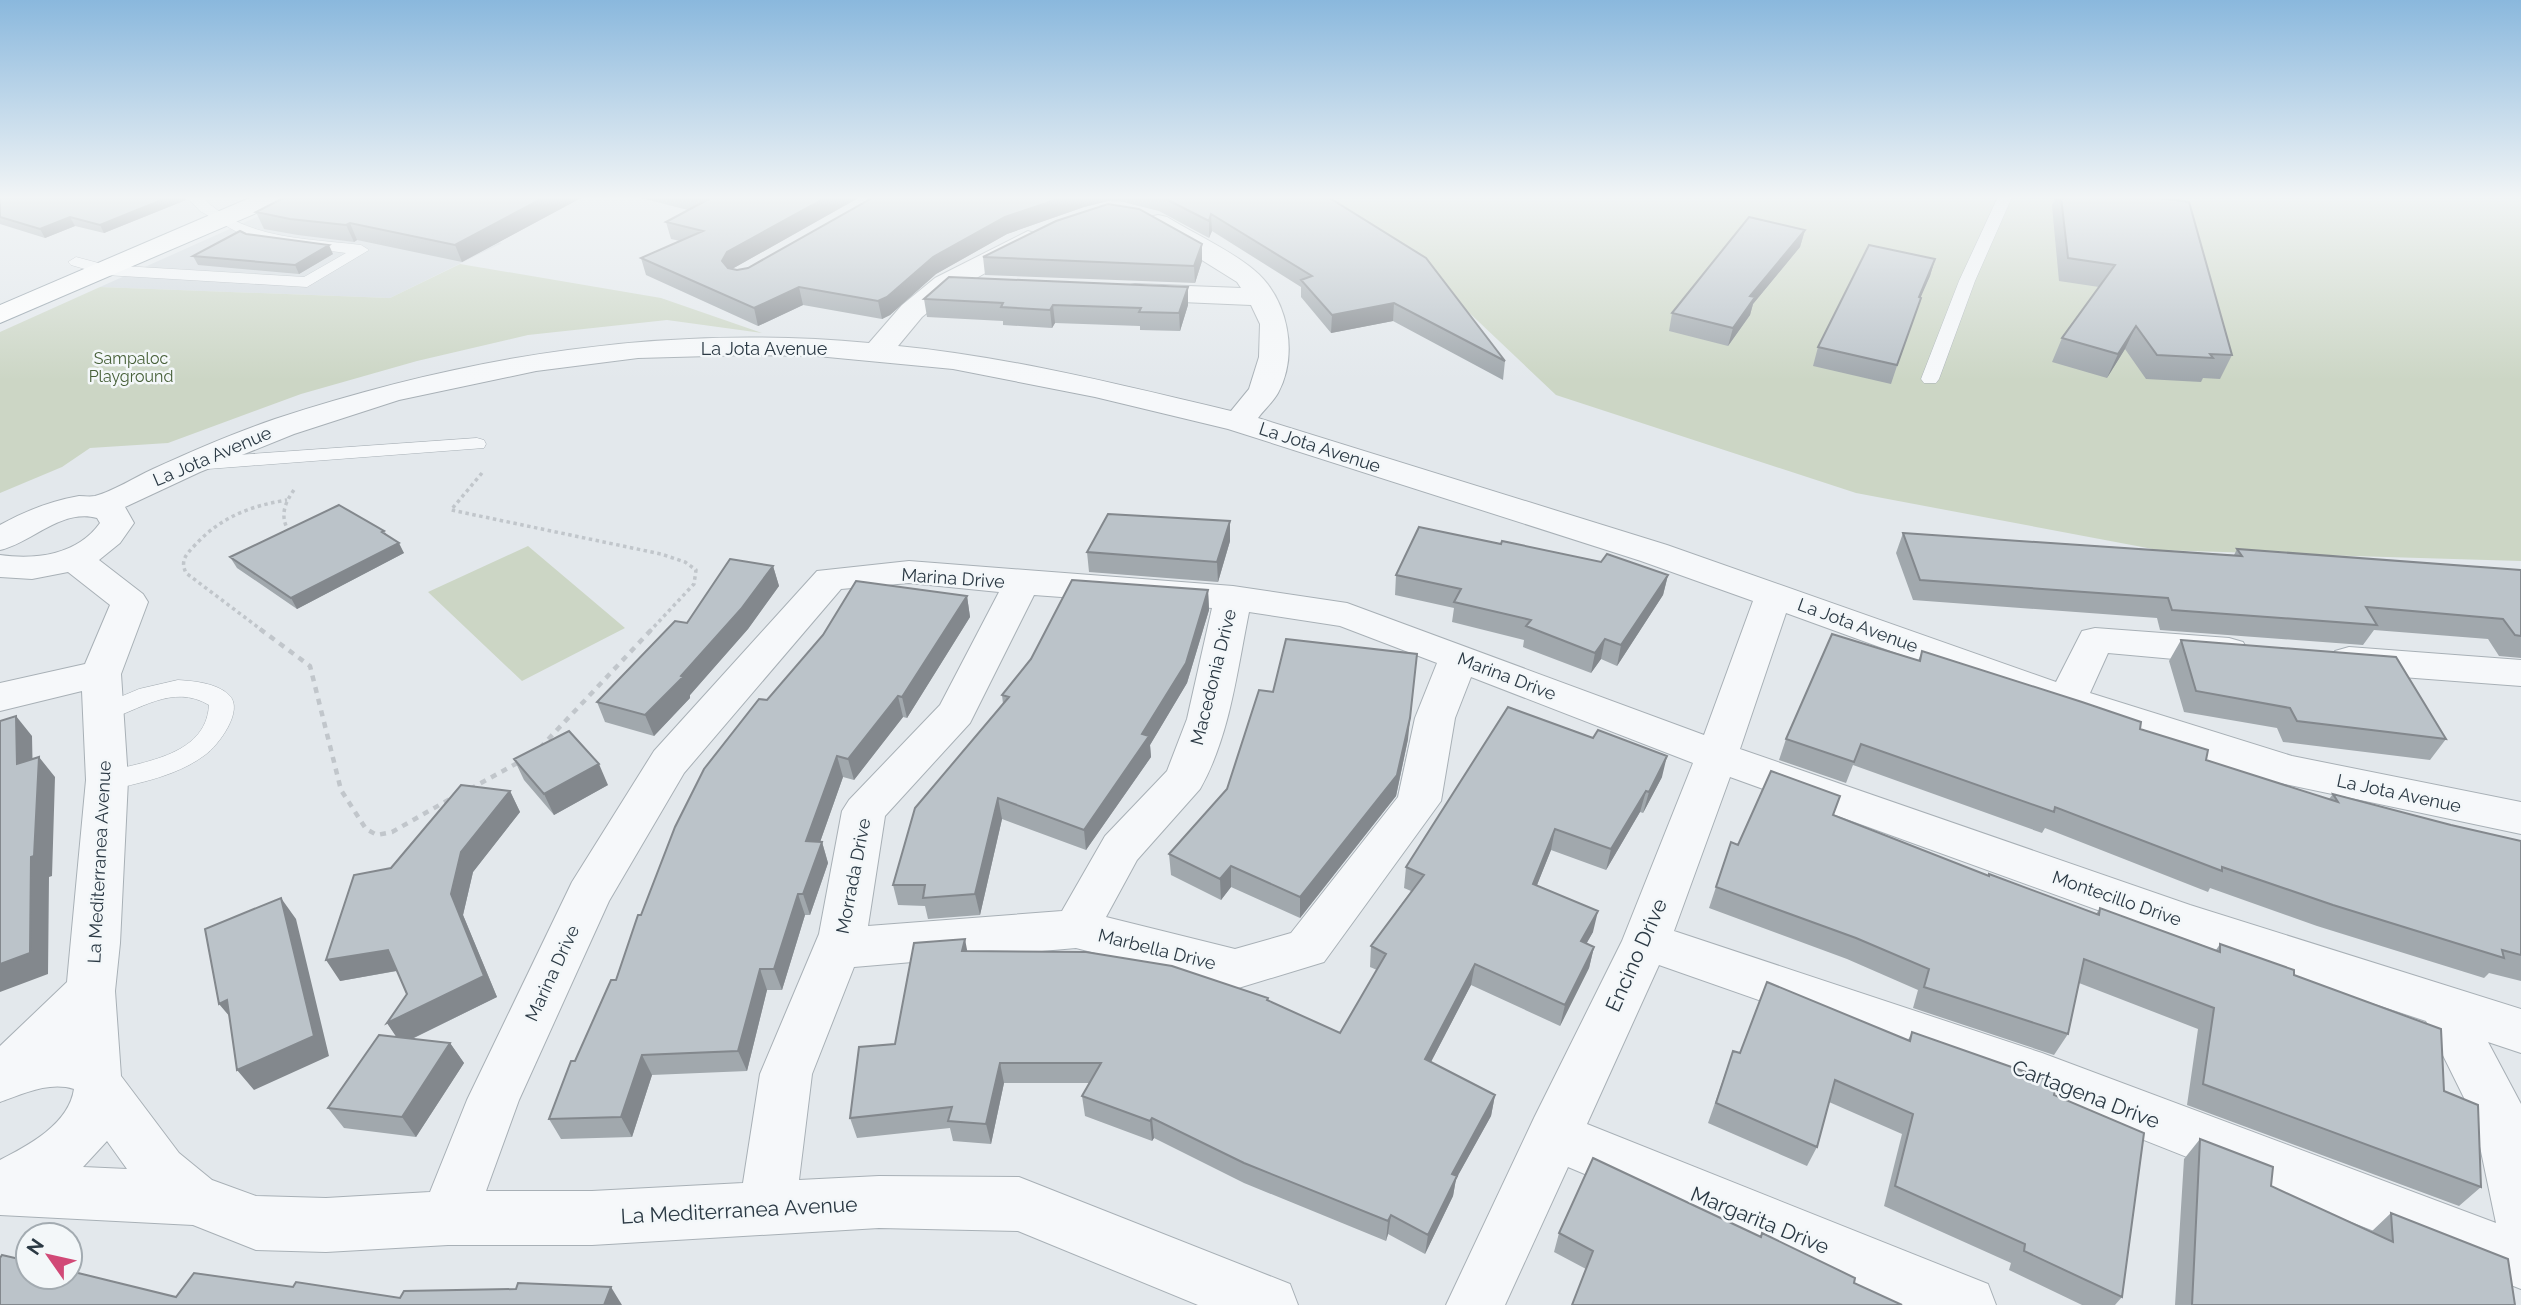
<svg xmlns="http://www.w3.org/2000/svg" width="2521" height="1305" font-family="Raleway,sans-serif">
<rect width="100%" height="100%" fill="#e3e8ec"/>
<path fill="#d1d8de" d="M 288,203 L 502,243 L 390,298 L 100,287 Z"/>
<path fill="#ccd6c5" d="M 1309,197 L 2521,197 L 2521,561 L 2158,550 L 1856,493 L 1556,395 L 1385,233 Z
M 460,264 L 661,298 L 762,333 L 667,320 L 528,335 L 417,361 L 301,394 L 168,443 L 90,448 L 62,467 L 0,493 L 0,332 L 100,287 L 390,298 Z
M 528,546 L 625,628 L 522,681 L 428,592 Z"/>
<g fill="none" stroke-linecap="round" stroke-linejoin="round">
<defs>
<path id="service" d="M 187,197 L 202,197 C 245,240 305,238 361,245 L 369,250 L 307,287 L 105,275 L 71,265 L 68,262 L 76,257 L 106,265 L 304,277 L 346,253 L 251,240 L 200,211 Z
M 1998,197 L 2012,197 L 1975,281 L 1939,379 L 1936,383 L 1924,383 L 1921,379 L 1959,281 Z
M 477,438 L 484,440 L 486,444 L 484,448 L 195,470 L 185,464 L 195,458 Z
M 178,680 C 194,681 217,683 229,695 C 245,710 218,746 205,755 C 185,770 160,778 135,784 C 123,787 111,790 98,786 L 94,780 L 98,774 C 138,762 206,758 209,705 C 172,683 139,711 104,721 L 96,719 L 92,713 L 96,707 L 139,689 Z"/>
<path id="minor" d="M 1158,215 L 1167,217 C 1193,233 1232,251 1254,270 C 1288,298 1299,354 1278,393 C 1273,402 1264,410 1258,418 L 1667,545 L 2056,682 L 2082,631 L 2095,628 L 2229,638 L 2243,642 L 2248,651 L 2243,660 L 2229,664 L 2108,653 L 2090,693 L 2292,756 L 2521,802 L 2521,834 L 2275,782 L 2053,710 L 1786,613 L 1740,749 L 2190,905 L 2521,1009 L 2521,1053 L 2488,1042 L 2521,1104 L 2521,1289 L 2030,1095 L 1659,965 L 1587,1124 L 1988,1284 L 1996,1305 L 1897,1305 L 1568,1167 L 1505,1305 L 1446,1305 L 1534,1118 L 1622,941 L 1693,763 L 1471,677 L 1455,718 L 1441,801 L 1324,962 L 1235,989 L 1076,948 L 854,967 L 812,1074 L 799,1180 L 879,1176 L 1019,1177 L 1290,1284 L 1298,1305 L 1198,1305 L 1018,1231 L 879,1228 L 592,1245 L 448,1245 L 326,1252 L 256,1250 L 193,1225 L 0,1215 L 0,1160 C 29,1145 69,1124 74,1089 C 49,1081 23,1094 0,1102 L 0,1046 L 67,982 L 86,780 L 82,691 L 0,711 L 0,683 L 85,664 L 110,605 L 68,572 L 32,579 L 0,577 L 0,555 C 36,560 77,555 100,523 L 97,518 C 62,508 31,543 0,550 L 0,525 C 25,511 51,501 79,496 C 84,496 90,497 95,496 C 114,491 135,477 153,469 C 192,451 234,433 275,419 C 470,355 664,324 869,343 L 902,305 L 935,278 L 1028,231 L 1037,234 L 1041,239 L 1037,244 L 955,290 L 922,317 L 898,346 C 1010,357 1121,385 1231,411 L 1249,389 L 1259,357 L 1260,324 L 1251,305 L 1135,300 L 1125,298 L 1121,292 L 1125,286 L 1135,284 L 1241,288 L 1237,282 L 1149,227 L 1146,222 L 1149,217 ZM 746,355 L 817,356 L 953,369 L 1095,397 L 1228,429 L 1641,561 L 1753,601 L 1704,735 L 1347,603 L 1233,586 L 909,561 L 817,571 L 654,751 L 572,882 L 467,1100 L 430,1192 L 326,1198 L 256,1196 L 212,1180 L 179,1153 L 121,1076 L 115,991 L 120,943 L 128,780 L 121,674 L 148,602 L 143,594 L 99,560 L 120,543 L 134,523 L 125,507 L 200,472 L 294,434 L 399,400 L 536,371 L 638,358 ZM 909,583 L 999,592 L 940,705 L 849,800 L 842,811 L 819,934 L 760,1074 L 743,1183 L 592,1191 L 486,1191 L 519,1100 L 609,901 L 684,773 L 841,589 ZM 1034,595 L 1212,608 L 1187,719 L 1167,771 L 1105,836 L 1062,911 L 868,926 L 885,816 L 970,723 ZM 1249,612 L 1340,626 L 1437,663 L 1415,718 L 1398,797 L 1291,933 L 1235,949 L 1106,917 L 1137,860 L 1200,789 C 1230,736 1237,671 1249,612 ZM 1730,777 L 2164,934 L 2426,1021 L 2474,1118 L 2496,1223 L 2042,1053 L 1674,931 ZM 107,1141 L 127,1169 L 83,1167 Z
M 2349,647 L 2521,660 L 2521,686 L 2349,673 L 2335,669 L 2330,660 L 2335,651 Z"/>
<path id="trunk" d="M 252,197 L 285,197 L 282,202 L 0,323 L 0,305 Z"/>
</defs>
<use href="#service" stroke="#a8b0b6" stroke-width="1"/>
<use href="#minor" stroke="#a8b0b6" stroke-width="2"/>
<use href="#trunk" stroke="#8b99a3" stroke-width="2"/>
<path stroke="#c1c6cb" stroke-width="3.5" stroke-dasharray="3.5 3.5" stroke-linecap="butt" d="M 482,473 L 451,510 L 661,554 L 685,562 L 696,570 L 694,584 L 650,631
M 289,532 C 279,515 285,502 296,487
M 263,631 L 186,573 C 180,560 186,555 195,545 C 221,517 250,506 287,500"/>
<path stroke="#c1c6cb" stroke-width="4.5" stroke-dasharray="6 6" stroke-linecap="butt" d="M 260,629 L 310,666 L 341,790 L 366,829 L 377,835 L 392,832 L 450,799
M 540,748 L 652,629
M 470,789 L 521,761"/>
<use href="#service" fill="#f6f8fa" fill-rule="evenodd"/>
<use href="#minor" fill="#f6f8fa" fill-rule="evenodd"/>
<use href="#trunk" fill="#fff" fill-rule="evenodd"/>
</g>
<path fill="#a1a8ad" d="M 0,197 L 185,197 L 186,200 L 104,233 L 75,226 L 45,238 L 0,224 Z
M 637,197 L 860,197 L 732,269 L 737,270 L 748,268 L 874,197 L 1328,197 L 1505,361 L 1503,380 L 1393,321 L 1331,333 L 1301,297 L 1301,287 L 1212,231 L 1209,238 L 1159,211 L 1123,202 L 1108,201 L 1084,207 L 1007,234 L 936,274 L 890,315 L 882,319 L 803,305 L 758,326 L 646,275 L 641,258 L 680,241 L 671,239 L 666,222 L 688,210 Z
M 2055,197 L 2153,197 L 2232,355 L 2220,379 L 2203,378 L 2201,382 L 2146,379 L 2125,349 L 2107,378 L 2052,362 L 2062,338 L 2099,287 L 2059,281 L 2052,206 Z
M 575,201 L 462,262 L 357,240 L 354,242 L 298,235 L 264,229 L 256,212 Z
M 1805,230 L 1800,247 L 1753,304 L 1750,315 L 1728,346 L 1669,331 L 1672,313 Z
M 333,254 L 299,274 L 198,265 L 193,256 Z
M 983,257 L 1202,261 L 1195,283 L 985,275 Z
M 1935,259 L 1930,276 L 1920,297 L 1891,384 L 1813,366 L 1818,347 Z
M 1188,287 L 1188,305 L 1180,331 L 1140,330 L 1140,326 L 1055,323 L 1052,328 L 1003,325 L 1003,321 L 927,317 L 924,299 Z
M 384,531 L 387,535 L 404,553 L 297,609 L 237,568 L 230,557 Z
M 1903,533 L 2234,555 L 2237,549 L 2521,570 L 2521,658 L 2499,656 L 2488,639 L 2374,630 L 2363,645 L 2160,630 L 2157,618 L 1913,600 L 1896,553 Z
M 1230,541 L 1218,582 L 1089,572 L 1087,552 Z
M 1601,562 L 1668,575 L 1663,595 L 1617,666 L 1601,659 L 1591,673 L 1523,647 L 1524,640 L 1452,622 L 1454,608 L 1395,595 L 1396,575 Z
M 773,566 L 779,586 L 748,629 L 690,695 L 690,698 L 654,736 L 605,722 L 597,702 L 687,623 Z
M 1208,590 L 1209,610 L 1187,683 L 1150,745 L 1151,757 L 1086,850 L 1002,819 L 980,915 L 928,919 L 925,906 L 898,905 L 893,885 L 1003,704 L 1002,695 Z
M 967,596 L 970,617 L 907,718 L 903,717 L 854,780 L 843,777 L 820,842 L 822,842 L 828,863 L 810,915 L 805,915 L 782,990 L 767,990 L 747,1071 L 652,1075 L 632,1137 L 561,1139 L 549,1119 L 575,1061 L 616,980 L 641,915 L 767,700 Z
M 2181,640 L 2446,739 L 2430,760 L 2283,742 L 2277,728 L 2184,712 L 2169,661 Z
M 1922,651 L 2140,729 L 2206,760 L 2329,799 L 2333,794 L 2451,825 L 2521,841 L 2521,981 L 2489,973 L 2484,978 L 2317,926 L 2210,888 L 2208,892 L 2045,828 L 2042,833 L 1853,765 L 1846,783 L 1779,760 L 1786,739 L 1918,661 Z
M 1408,739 L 1396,796 L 1300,918 L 1231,887 L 1221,900 L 1171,875 L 1169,854 Z
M 514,759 L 608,785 L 554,815 L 524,780 Z
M 1662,777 L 1643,813 L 1640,812 L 1606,870 L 1551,850 L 1537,885 L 1593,932 L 1586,944 L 1594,947 L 1589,968 L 1560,1026 L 1471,985 L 1431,1062 L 1495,1095 L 1491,1116 L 1456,1179 L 1453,1196 L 1425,1254 L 1388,1234 L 1386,1241 L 1244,1183 L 1154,1138 L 1152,1141 L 1085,1116 L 1082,1096 L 1090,1083 L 1004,1083 L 991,1144 L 953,1141 L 950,1128 L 857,1138 L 850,1118 L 895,1044 L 967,951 L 1268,1001 L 1340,1033 L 1377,970 L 1370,967 L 1371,946 L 1411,891 L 1404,888 L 1406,867 Z
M 510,791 L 520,812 L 473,872 L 463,915 L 497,997 L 412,1039 L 450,1043 L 464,1063 L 416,1137 L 344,1128 L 328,1108 L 397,1037 L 387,1023 L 407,994 L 397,971 L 340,981 L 391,868 Z
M 1833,815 L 1988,876 L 2096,914 L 2100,908 L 2216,950 L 2220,944 L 2294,975 L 2444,1091 L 2481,1187 L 2459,1206 L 2187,1105 L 2198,1029 L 2079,983 L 2068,1034 L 2054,1055 L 1913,1008 L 1918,990 L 1847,959 L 1709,908 L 1731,842 L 1738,845 Z
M 1912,1032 L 2054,1095 L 2122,1297 L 2115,1305 L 2082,1305 L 2009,1270 L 2011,1263 L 1884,1206 L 1902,1134 L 1829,1102 L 1817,1147 L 1807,1166 L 1708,1123 L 1733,1051 L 1740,1053 L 1908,1040 Z
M 2200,1139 L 2271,1186 L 2371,1232 L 2391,1213 L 2515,1305 L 2175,1305 L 2184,1159 Z
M 1559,1233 L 1760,1236 L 1855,1278 L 1586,1269 L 1554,1252 Z"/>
<path fill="#83888d" d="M 169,197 L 185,197 L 186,200 L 104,233 L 100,225 Z
M 545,197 L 583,197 L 462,262 L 455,245 Z
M 827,197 L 860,197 L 732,269 L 727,278 L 722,261 L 727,252 Z
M 1064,197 L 1108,197 L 1108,201 L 1084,207 L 1007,234 L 936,274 L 890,315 L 882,319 L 878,301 L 933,257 L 1005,217 Z
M 1211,214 L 1212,231 L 1209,238 L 1209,221 Z
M 70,217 L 75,226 L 45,238 L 40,229 Z
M 350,223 L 357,240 L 354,242 L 346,225 Z
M 1805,230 L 1800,247 L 1753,304 L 1750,315 L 1728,346 L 1733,328 L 1750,296 Z
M 1202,244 L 1202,261 L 1195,283 L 1194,266 Z
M 329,245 L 333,254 L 299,274 L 295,265 Z
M 1935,259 L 1930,276 L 1913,315 L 1919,297 Z
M 799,287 L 803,305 L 758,326 L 754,308 Z
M 1188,287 L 1188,305 L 1180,331 L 1179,313 Z
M 1394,303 L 1393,321 L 1331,333 L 1332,315 Z
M 1053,305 L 1055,323 L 1052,328 L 1050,310 Z
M 2136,326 L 2125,349 L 2107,378 L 2118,354 Z
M 1230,521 L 1230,541 L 1218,582 L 1217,562 Z
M 399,543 L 404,553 L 297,609 L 291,598 Z
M 773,566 L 779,586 L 748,629 L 690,695 L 690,698 L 654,736 L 645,715 L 681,676 Z
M 1668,575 L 1663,595 L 1617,666 L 1621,645 Z
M 1208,590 L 1209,610 L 1187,683 L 1150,745 L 1151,757 L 1086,850 L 1084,830 L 1142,734 Z
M 967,596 L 970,617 L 907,718 L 902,697 Z
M 1605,639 L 1601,659 L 1591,673 L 1595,653 Z
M 1417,654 L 1408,739 L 1396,796 L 1300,918 L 1300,897 Z
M 898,696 L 903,717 L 854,780 L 848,759 Z
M 16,716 L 32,736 L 33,784 L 17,764 Z
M 837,756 L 843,777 L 813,862 L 806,841 Z
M 1667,756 L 1662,777 L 1643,813 L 1649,792 Z
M 39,757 L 55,777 L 52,876 L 49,877 L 48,974 L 0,992 L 0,964 L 31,857 Z
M 599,764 L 608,785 L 554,815 L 544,794 Z
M 510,791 L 520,812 L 473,872 L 463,915 L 497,997 L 401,1044 L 387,1023 L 484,976 L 451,894 L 461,852 Z
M 1646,791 L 1640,812 L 1606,870 L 1611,849 Z
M 998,798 L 1002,819 L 980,915 L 975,894 Z
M 1555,829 L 1551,850 L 1529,905 L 1533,884 Z
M 822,842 L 828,863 L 810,915 L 803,894 Z
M 1231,866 L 1231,887 L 1221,900 L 1220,879 Z
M 798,894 L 805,915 L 782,990 L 774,969 Z
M 281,898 L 296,919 L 329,1056 L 254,1090 L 237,1070 Z
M 1598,911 L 1593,932 L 1576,962 L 1581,941 Z
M 965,939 L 969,960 L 962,951 Z
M 1594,947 L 1589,968 L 1560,1026 L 1565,1005 Z
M 388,950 L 401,970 L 340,981 L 326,960 Z
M 1475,964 L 1471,985 L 1422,1079 L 1425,1059 Z
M 760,969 L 767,990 L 747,1071 L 738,1051 Z
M 227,1000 L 236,1024 L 219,1004 Z
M 450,1043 L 464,1063 L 416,1137 L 402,1117 Z
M 642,1055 L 652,1075 L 632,1137 L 621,1117 Z
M 1000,1063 L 1004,1083 L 991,1144 L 986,1124 Z
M 1495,1095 L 1491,1116 L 1456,1179 L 1453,1196 L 1425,1254 L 1428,1235 L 1452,1174 Z
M 1152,1118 L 1154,1138 L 1152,1141 L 1150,1121 Z
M 1391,1215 L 1388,1234 L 1386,1241 L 1388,1221 Z
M 611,1287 L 622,1305 L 604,1305 Z"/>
<path fill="#bbc3c9" stroke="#83888d" stroke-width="2" d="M 0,197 L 169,197 L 100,225 L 70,217 L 40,229 L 0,217 Z
M 285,197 L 545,197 L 455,245 L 350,223 L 346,225 L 290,219 L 256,212 Z
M 695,197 L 827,197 L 727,252 L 722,261 L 728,268 L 737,270 L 748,268 L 874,197 L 1064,197 L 1005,217 L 933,257 L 887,297 L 878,301 L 799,287 L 754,308 L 641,258 L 703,231 L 666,222 L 707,200 Z
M 1162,197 L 1328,197 L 1426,258 L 1505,361 L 1394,303 L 1332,315 L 1301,280 L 1312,276 L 1211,214 L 1209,221 Z
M 2061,197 L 2153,197 L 2189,202 L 2232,355 L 2210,354 L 2213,358 L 2157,355 L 2136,326 L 2118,354 L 2062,338 L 2115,265 L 2068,258 Z
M 1108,204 L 1139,209 L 1202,244 L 1194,266 L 983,257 L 1056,221 Z
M 1749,217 L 1805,230 L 1750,296 L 1755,297 L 1733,328 L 1672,313 Z
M 240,231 L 246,234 L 329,245 L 295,265 L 193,256 Z
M 1869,245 L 1935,259 L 1919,297 L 1921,298 L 1897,365 L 1818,347 Z
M 949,277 L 1188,287 L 1179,313 L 1139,312 L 1141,308 L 1053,305 L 1050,310 L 1001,307 L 1003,303 L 924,299 Z
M 339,505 L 384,531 L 382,532 L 399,543 L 291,598 L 230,557 Z
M 1108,514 L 1230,521 L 1217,562 L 1087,552 Z
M 1419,527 L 1501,544 L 1502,541 L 1601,562 L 1607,554 L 1668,575 L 1621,645 L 1605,639 L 1595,653 L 1526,626 L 1531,620 L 1454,602 L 1461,589 L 1396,575 Z
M 1903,533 L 2242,556 L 2237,549 L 2521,570 L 2521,636 L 2515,635 L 2503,619 L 2366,607 L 2377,625 L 2172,610 L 2168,598 L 1920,580 Z
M 730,559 L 773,566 L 741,609 L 681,676 L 683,677 L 645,715 L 597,702 L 675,621 L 687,623 Z
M 1072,580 L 1208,590 L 1186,663 L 1142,734 L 1149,736 L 1084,830 L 998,798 L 975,894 L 923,898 L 925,885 L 893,885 L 915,808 L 1009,697 L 1002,695 L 1031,659 Z
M 856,581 L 967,596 L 902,697 L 898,696 L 848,759 L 837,756 L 806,841 L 822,842 L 803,894 L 798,894 L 774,969 L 760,969 L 738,1051 L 642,1055 L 621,1117 L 549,1119 L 571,1061 L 575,1061 L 611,980 L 616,980 L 638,915 L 641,915 L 675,827 L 704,769 L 759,699 L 767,700 L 823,635 Z
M 1832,634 L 1920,661 L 1922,651 L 2082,702 L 2141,722 L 2140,729 L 2208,750 L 2206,760 L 2338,802 L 2333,794 L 2451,825 L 2521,841 L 2521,955 L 2502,950 L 2504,958 L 2333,905 L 2222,867 L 2222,871 L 2055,807 L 2054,812 L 1861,744 L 1854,762 L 1786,739 Z
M 1286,639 L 1417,654 L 1410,718 L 1397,775 L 1300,897 L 1231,866 L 1220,879 L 1169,854 L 1227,789 L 1259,690 L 1273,692 Z
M 2181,640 L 2396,657 L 2446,739 L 2297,721 L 2290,708 L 2196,691 Z
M 1508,707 L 1593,738 L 1598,730 L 1667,756 L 1649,792 L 1646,791 L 1611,849 L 1555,829 L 1533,884 L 1598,911 L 1581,941 L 1594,947 L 1565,1005 L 1475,964 L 1425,1059 L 1495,1095 L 1452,1174 L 1457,1176 L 1428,1235 L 1391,1215 L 1388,1221 L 1244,1163 L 1152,1118 L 1150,1121 L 1082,1096 L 1101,1063 L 1000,1063 L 986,1124 L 948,1121 L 952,1107 L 850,1118 L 859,1047 L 895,1044 L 914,943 L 965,939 L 962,951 L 1086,952 L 1172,966 L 1268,998 L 1267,1000 L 1340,1033 L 1386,954 L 1371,946 L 1424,875 L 1406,867 Z
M 16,716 L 17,764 L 39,757 L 34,856 L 31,857 L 30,953 L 0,964 L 0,721 Z
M 569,731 L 599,764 L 544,794 L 514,759 Z
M 1771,771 L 1840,796 L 1833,815 L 1989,876 L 1989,874 L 2099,915 L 2100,908 L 2220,952 L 2220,944 L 2294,970 L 2294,975 L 2441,1029 L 2444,1091 L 2478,1105 L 2481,1187 L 2203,1084 L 2214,1008 L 2084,959 L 2068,1034 L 1924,987 L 1929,969 L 1856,938 L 1716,887 L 1731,842 L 1738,845 Z
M 461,785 L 510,791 L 461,852 L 451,894 L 484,976 L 387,1023 L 407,994 L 388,950 L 326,960 L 354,875 L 391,868 Z
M 281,898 L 314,1036 L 237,1070 L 227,1000 L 219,1004 L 205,929 Z
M 1767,982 L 1910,1041 L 1912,1032 L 2057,1083 L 2054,1095 L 2144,1133 L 2122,1297 L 2024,1251 L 2025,1244 L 1895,1186 L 1913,1114 L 1835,1080 L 1817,1147 L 1716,1103 L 1733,1051 L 1740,1053 Z
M 379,1035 L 450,1043 L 402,1117 L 328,1108 Z
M 2200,1139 L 2273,1167 L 2271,1186 L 2393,1242 L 2391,1213 L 2508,1259 L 2515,1305 L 2192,1305 Z
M 1593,1158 L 1761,1237 L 1762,1233 L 1855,1278 L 1854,1283 L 1902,1305 L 1572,1305 L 1593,1251 L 1559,1233 Z
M 2,1255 L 28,1261 L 28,1277 L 70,1277 L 70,1271 L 176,1297 L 194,1273 L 293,1287 L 296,1282 L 400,1298 L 404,1291 L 516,1289 L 518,1283 L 611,1287 L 604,1305 L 0,1305 L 0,1258 Z"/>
<linearGradient id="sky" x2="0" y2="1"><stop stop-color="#8ab8dd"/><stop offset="0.52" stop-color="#f2f5f6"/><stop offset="1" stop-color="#f2f5f6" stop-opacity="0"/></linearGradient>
<rect width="2521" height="380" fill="url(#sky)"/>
<g text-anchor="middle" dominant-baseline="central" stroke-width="5" stroke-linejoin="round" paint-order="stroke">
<g font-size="16" fill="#476038" stroke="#f3f7f9">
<text x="131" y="358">Sampaloc<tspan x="131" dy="18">Playground</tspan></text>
</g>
<g font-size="18" fill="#2b3944" stroke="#f3f7f9">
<text x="764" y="348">La Jota Avenue</text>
<text transform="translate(1320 447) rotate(18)">La Jota Avenue</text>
<text transform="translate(212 456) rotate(-23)">La Jota Avenue</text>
<text transform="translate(953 578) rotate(4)">Marina Drive</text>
<text transform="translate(1858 625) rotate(20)">La Jota Avenue</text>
<text transform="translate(1507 676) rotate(21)">Marina Drive</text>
<text transform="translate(1213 677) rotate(-76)">Macedonia Drive</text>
<text transform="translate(2399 793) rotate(12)">La Jota Avenue</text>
<text transform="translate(99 862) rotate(-87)">La Mediterranea Avenue</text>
<text transform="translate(853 876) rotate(-79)">Morrada Drive</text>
<text transform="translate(2117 898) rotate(19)">Montecillo Drive</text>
<text transform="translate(1157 949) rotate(14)">Marbella Drive</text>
<text transform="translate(552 973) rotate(-65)">Marina Drive</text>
</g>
<g font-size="21" fill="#2b3944" stroke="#f3f7f9">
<text transform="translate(1636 955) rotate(-66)">Encino Drive</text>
<text transform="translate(2086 1094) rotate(21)">Cartagena Drive</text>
<text transform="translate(739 1210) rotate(-3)">La Mediterranea Avenue</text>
<text transform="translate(1760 1220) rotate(22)">Margarita Drive</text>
</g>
</g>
<g transform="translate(49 1256) rotate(304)"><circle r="33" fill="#f3f7f9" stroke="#a3abb1" stroke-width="2"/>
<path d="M0-5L12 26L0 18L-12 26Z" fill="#d14977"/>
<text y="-10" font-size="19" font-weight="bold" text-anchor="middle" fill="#2b3944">N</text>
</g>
</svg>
